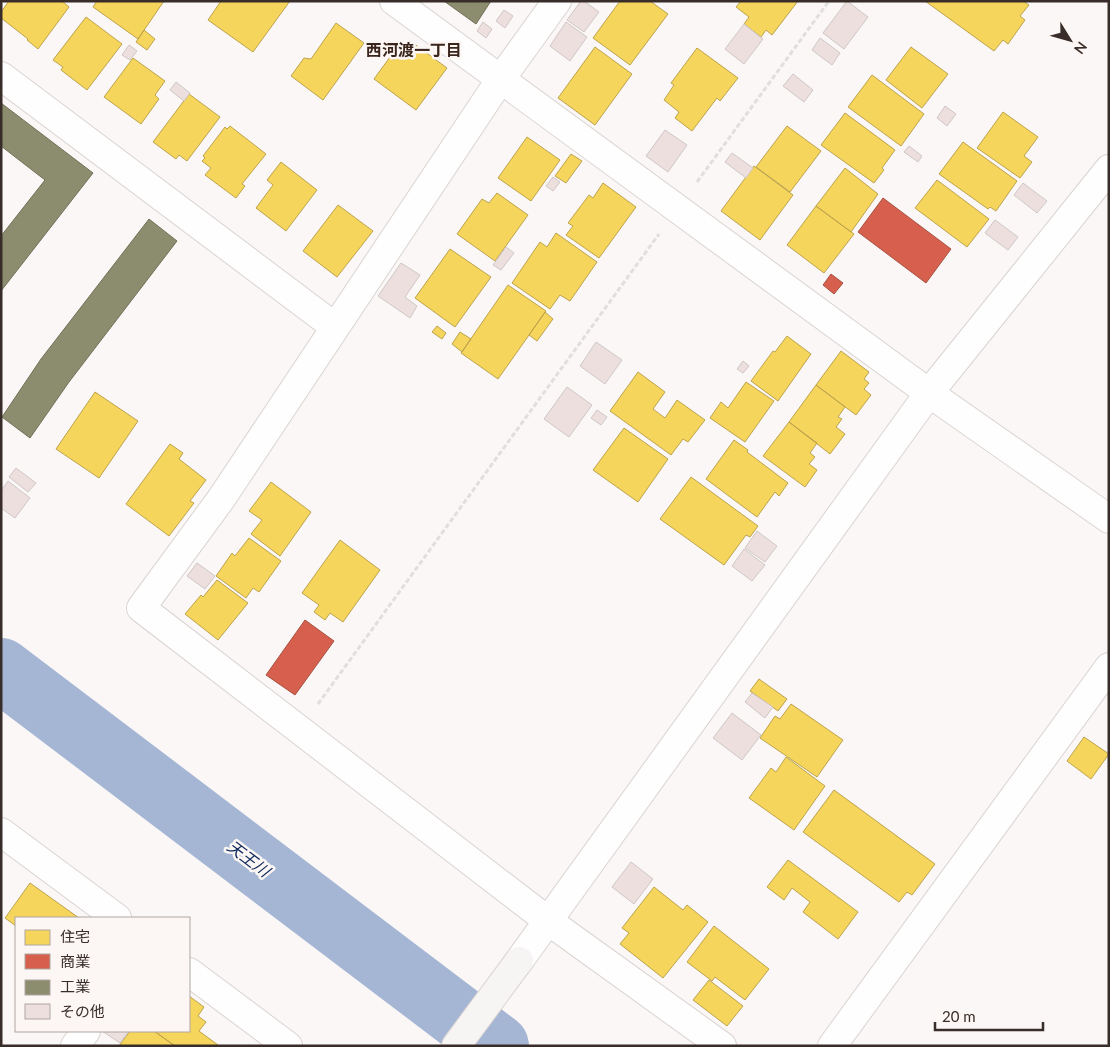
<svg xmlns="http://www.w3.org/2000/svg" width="1110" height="1047" font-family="Lato,'Noto Sans JP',sans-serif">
<rect width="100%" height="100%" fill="#faf7f6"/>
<path fill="#f6d55c" stroke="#bda34c" d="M 9,1 L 62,1 L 69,7 L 38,49 L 27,40 L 28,39 L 1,18 L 1,12 Z
M 97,1 L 164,1 L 138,39 L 93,7 Z
M 221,1 L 290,1 L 253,52 L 208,20 Z
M 620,1 L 650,1 L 668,14 L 630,65 L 593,38 Z
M 741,1 L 798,1 L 772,35 L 766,30 L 761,37 L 744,24 L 749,17 L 736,7 Z
M 925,1 L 1023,1 L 1029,5 L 1020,16 L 1025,20 L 1008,44 L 1003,40 L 994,51 Z
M 86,17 L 122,44 L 87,90 L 61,70 L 63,67 L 53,60 Z
M 336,23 L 364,43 L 323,100 L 291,76 L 304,58 L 311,59 Z
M 144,30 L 155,39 L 147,50 L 136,42 Z
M 409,40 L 447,68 L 416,110 L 374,79 L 390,57 L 394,60 Z
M 595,47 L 632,74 L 595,125 L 558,98 Z
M 911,47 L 948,74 L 922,108 L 886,80 Z
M 697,48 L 738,78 L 720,101 L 717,98 L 692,131 L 675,118 L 679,112 L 664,100 L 674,85 L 671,83 Z
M 133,58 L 165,81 L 155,95 L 159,99 L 141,124 L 104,97 Z
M 872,75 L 924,114 L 901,146 L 848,107 Z
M 189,94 L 220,117 L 187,161 L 179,155 L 176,159 L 153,142 Z
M 1003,112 L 1038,137 L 1024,156 L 1032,162 L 1020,178 L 977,148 Z
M 845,113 L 895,150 L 882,168 L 884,170 L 874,183 L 821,145 Z
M 230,126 L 266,154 L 242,184 L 245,186 L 236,198 L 205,175 L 211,168 L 202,161 L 205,158 L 203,156 L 225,127 L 227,129 Z
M 787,126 L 821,151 L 790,192 L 756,167 Z
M 527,137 L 560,160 L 531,201 L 498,178 Z
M 963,142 L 1017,181 L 996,211 L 990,207 L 988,209 L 939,174 Z
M 571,154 L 582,161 L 566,183 L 555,176 Z
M 281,162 L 317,190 L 286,231 L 256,208 L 273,185 L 267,180 Z
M 754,166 L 793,195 L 760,240 L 721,211 Z
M 845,168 L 878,194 L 851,232 L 816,206 Z
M 937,180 L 989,219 L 967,247 L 915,208 Z
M 603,183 L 636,207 L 599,258 L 566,235 L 573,226 L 568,223 L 589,195 L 593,198 Z
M 497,193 L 528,215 L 495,261 L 457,234 L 482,199 L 489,203 Z
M 338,205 L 373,231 L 337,277 L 303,251 Z
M 816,206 L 854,234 L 824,273 L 787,245 Z
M 556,233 L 597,262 L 570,301 L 560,295 L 550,309 L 512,283 L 540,242 L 547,247 Z
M 450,249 L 491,277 L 455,327 L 415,298 Z
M 508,285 L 546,311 L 498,379 L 461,353 Z
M 545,312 L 553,319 L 537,341 L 529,335 Z
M 437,326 L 446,333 L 442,339 L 432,332 Z
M 460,332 L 471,339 L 462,352 L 452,344 Z
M 787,336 L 811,354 L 778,401 L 751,381 L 773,351 L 775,352 Z
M 841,351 L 869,372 L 864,379 L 869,383 L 864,389 L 871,395 L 856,415 L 816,385 Z
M 638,372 L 665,392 L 653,409 L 665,418 L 677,400 L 705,420 L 688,442 L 683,439 L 671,455 L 610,411 Z
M 746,382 L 774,401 L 745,442 L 710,418 L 721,402 L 728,408 Z
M 816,385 L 845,407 L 838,417 L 842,419 L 836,427 L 845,434 L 830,454 L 789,422 Z
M 95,392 L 138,421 L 99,478 L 56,449 Z
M 789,422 L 817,443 L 810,453 L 815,457 L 809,464 L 817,470 L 805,487 L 763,456 Z
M 624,428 L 668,459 L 638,502 L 593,470 Z
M 734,440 L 748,450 L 747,452 L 788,483 L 779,496 L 775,492 L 757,517 L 706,479 Z
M 170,444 L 183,453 L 179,459 L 206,480 L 190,501 L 194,503 L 169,536 L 126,504 Z
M 691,477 L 758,526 L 750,537 L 746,535 L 724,565 L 660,519 Z
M 271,482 L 311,512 L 280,556 L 251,534 L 262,520 L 249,511 Z
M 249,538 L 281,561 L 259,592 L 253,588 L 246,598 L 216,576 L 232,553 L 235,556 Z
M 340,540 L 380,570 L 343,622 L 330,613 L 325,620 L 314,612 L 319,605 L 302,593 Z
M 217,580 L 248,603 L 218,640 L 185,614 L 201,595 L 203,597 Z
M 759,679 L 787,699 L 778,711 L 750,691 Z
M 791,704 L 843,740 L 817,777 L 760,738 L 775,716 L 780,719 Z
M 1084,737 L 1109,754 L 1091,779 L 1067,761 Z
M 786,757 L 825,786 L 794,830 L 749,798 L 771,768 L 776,772 Z
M 834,790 L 935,864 L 912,895 L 907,892 L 899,902 L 803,832 Z
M 788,860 L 858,912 L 838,939 L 803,912 L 810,902 L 792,888 L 784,900 L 767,887 Z
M 30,883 L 79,918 L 16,918 L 16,926 L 5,918 Z
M 654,887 L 683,910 L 687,905 L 708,922 L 663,978 L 620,944 L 629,933 L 622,928 Z
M 714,926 L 769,969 L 745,1000 L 715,977 L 712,981 L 687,962 Z
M 709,980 L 743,1006 L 727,1026 L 693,1000 Z
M 189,996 L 204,1007 L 198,1016 L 206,1022 L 199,1031 L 218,1045 L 217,1046 L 175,1046 L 154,1031 L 189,1031 Z
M 130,1031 L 154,1031 L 175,1046 L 119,1046 Z"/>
<path fill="#d6604d" stroke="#a75142" d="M 883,198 L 951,249 L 926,283 L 858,232 Z
M 831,274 L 843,283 L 834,294 L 823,285 Z
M 305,620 L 334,641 L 295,695 L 266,675 Z"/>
<path fill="#8c8c6e" stroke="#737059" d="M 444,1 L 491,1 L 476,24 Z
M 1,103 L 93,173 L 1,291 L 1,236 L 45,180 L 1,146 Z
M 149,219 L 177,241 L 69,382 L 30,438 L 2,417 L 41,359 Z"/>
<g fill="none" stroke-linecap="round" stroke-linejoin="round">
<path stroke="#a5b6d4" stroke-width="64" d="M 1,670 L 497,1046"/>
</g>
<path fill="#ecdfdd" stroke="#cfc7c6" d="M 581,1 L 584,1 L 599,12 L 584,32 L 567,20 Z
M 847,1 L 868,17 L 844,49 L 823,33 Z
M 504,10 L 513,16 L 505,28 L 496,21 Z
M 483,22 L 492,29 L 486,38 L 477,31 Z
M 566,22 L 587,37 L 570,61 L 550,46 Z
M 744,24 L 763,39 L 744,64 L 725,49 Z
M 820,38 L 840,53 L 832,65 L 812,50 Z
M 129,45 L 137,51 L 130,60 L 122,55 Z
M 793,74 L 813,90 L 804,102 L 783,86 Z
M 176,82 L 190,93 L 184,101 L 170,90 Z
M 945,106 L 956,114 L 947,126 L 937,118 Z
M 665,130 L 687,145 L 668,172 L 646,156 Z
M 909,146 L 922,156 L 918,162 L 904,152 Z
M 732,153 L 753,168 L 746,178 L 725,162 Z
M 553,177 L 560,182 L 553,191 L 546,186 Z
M 1023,183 L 1047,201 L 1037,213 L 1014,195 Z
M 995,220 L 1018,237 L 1008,250 L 985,233 Z
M 506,247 L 514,253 L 501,270 L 493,265 Z
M 401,263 L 420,275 L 405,297 L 417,306 L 410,318 L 378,296 Z
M 596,342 L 622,360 L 605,384 L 580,366 Z
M 743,361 L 749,366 L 743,373 L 737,369 Z
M 567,387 L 592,405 L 569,437 L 544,419 Z
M 597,410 L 607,417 L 601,425 L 591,418 Z
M 16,468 L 36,483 L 28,492 L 9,477 Z
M 8,481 L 30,498 L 15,518 L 1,508 L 1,491 Z
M 757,531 L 777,546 L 765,562 L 745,548 Z
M 744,549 L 765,565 L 752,581 L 732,566 Z
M 197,563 L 215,576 L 205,589 L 187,576 Z
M 752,693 L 773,707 L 765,718 L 745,702 Z
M 732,713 L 761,735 L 742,760 L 713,738 Z
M 631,862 L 653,879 L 634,904 L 612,887 Z
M 102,1031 L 129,1031 L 120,1043 Z"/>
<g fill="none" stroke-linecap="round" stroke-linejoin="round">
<defs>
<path id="street" d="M 394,1 L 929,393 L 1109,519
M 557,1 L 500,80 L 221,499 L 141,608 L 547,920 L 722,1046
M 1,76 L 335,327
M 1,832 L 117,918
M 519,961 L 929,393 L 1109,169
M 189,972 L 288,1046
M 75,1046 L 86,1031
M 832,1046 L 1109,667"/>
<path id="secondary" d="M 456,1046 L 519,961"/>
</defs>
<use href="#street" stroke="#dad4d1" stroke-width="30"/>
<use href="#secondary" stroke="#dad4d1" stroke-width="30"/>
<path stroke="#e0dfde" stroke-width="3" stroke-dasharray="5 2.5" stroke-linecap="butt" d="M 697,182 L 829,1
M 318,704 L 659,234"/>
<use href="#street" stroke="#fefefe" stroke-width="28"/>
<use href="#secondary" stroke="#f7f4f4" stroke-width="28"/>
</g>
<g text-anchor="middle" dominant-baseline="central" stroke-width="5" stroke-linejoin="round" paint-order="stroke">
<g font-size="16" font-weight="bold" fill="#3a251c" stroke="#fcf6f4">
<text x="414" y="49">西河渡一丁目</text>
</g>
<g font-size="16" font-style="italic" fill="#08255a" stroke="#fcf6f4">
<text transform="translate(249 858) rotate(37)">天王川</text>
</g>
</g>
<rect width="1110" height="1047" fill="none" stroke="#382d28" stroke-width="5"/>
<rect x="15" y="917" width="175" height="115" fill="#fcf6f4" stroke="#aea6a2"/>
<rect x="25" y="930" width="25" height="15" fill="#f6d55c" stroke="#aea6a2"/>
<text x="60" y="942" font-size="15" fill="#382d28">住宅</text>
<rect x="25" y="954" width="25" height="15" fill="#d6604d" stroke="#aea6a2"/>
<text x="60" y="967" font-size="15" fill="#382d28">商業</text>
<rect x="25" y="980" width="25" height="15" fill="#8c8c6e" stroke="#aea6a2"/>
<text x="60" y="992" font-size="15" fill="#382d28">工業</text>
<rect x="25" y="1004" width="25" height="15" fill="#ecdfdd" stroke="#aea6a2"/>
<text x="60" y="1017" font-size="15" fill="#382d28">その他</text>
<g transform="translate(1070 40) rotate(127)" stroke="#fcf6f4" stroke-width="4" paint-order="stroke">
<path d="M0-4L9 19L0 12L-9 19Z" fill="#382d28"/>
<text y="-8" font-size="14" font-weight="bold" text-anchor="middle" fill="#382d28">N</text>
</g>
<path d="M935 1022v8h108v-8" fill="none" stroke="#382d28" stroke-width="2.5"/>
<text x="942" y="1022" font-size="15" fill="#382d28" stroke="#fcf6f4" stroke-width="4" paint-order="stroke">20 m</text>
</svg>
